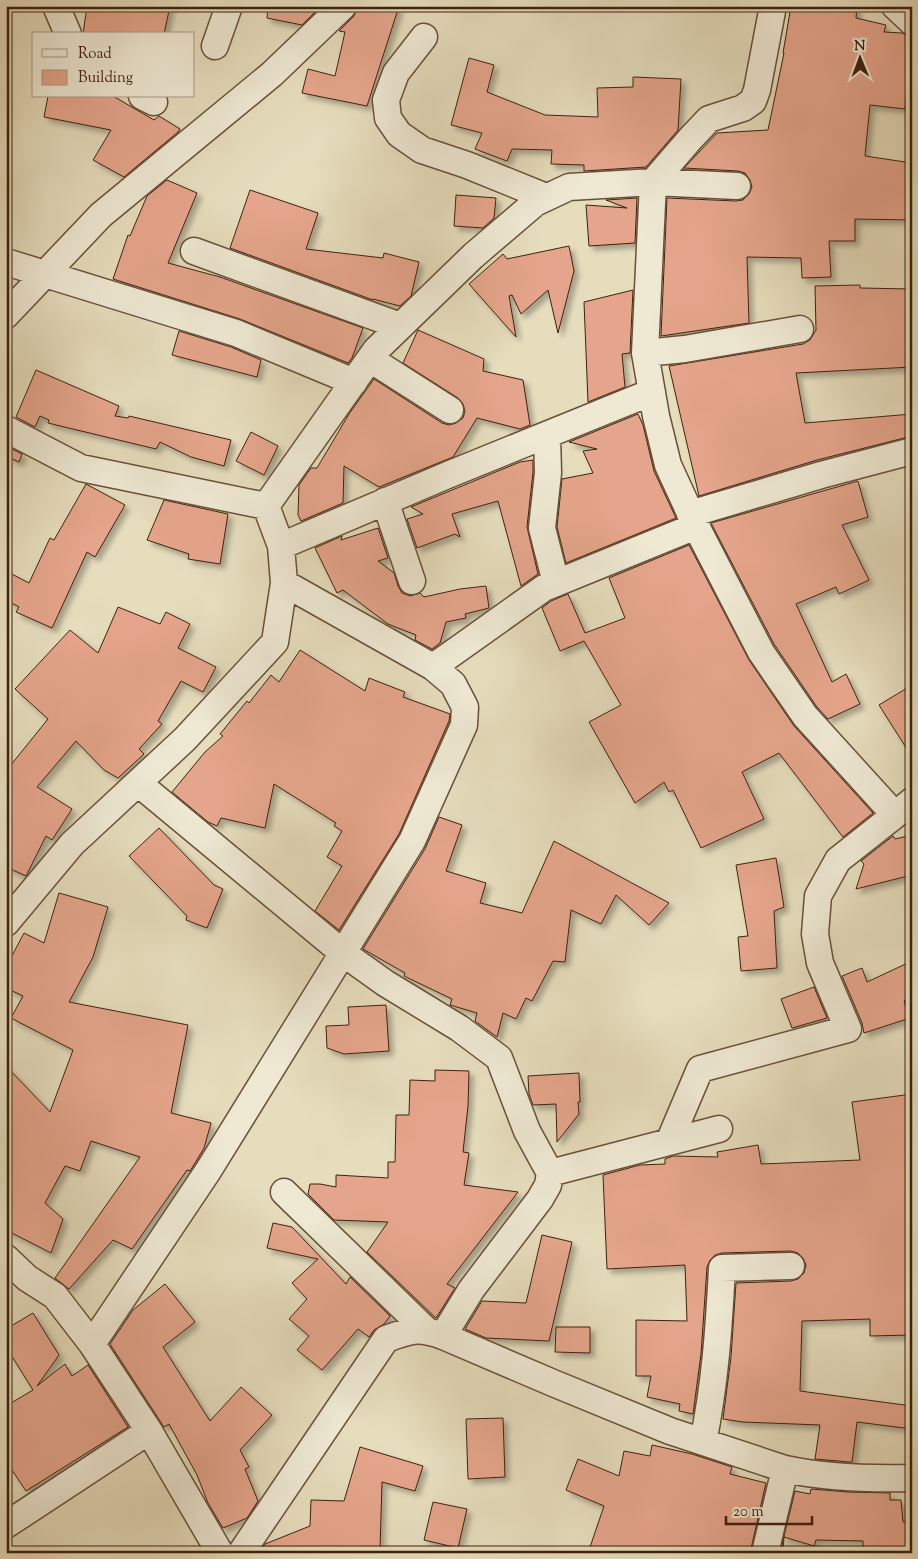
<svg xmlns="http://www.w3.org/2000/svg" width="918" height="1559" font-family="'Sorts Mill Goudy',serif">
<defs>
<filter id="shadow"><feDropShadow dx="4.5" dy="4.5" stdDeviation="2.5" flood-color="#0004"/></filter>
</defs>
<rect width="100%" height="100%" fill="#e6ddbd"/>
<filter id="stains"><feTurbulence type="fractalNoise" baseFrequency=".004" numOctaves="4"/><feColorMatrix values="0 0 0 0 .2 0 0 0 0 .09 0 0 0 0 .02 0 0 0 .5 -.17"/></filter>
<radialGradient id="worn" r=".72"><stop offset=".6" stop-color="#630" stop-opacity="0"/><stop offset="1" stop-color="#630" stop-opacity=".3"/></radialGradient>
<path fill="#e5a58c" stroke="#3f210d" filter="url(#shadow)" d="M 87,6 L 170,6 L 164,34 L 83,34 Z
M 268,6 L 321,6 L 302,25 L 267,18 Z
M 358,6 L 399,6 L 367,106 L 302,93 L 308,69 L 335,76 L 345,32 L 339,31 L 354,16 Z
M 791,6 L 857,6 L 856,18 L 886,25 L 884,32 L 902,33 L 912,37 L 912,76 L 909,75 L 905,109 L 870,105 L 865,156 L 912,163 L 912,220 L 855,219 L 855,241 L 829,241 L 831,277 L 802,278 L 801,258 L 747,257 L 749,323 L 661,336 L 667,198 L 736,201 L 743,200 L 749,194 L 752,187 L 750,180 L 745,173 L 738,171 L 684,168 L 717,133 L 768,130 L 784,53 L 783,53 Z
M 469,58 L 494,65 L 487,92 L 545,115 L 598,117 L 597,88 L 633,87 L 633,77 L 681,79 L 678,130 L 646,167 L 584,171 L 584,165 L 551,164 L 552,150 L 512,149 L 507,161 L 475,149 L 482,133 L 451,125 Z
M 48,96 L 113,96 L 154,120 L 159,116 L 180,129 L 178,132 L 124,177 L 93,160 L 111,130 L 44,117 Z
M 167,180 L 197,193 L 168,263 L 220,277 L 363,328 L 352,358 L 348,363 L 240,319 L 113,279 L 128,235 L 130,236 L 147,196 Z
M 250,190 L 318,213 L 306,249 L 383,258 L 384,253 L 419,262 L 411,296 L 400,306 L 373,299 L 373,300 L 230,248 Z
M 456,195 L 496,198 L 494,218 L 483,228 L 454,226 Z
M 637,198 L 635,243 L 589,246 L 586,205 L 627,208 L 606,200 Z
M 569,246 L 574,271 L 558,333 L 548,290 L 521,314 L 512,295 L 509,296 L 516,337 L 469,284 L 503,254 L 507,259 Z
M 860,285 L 860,288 L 912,289 L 912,367 L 796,373 L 805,423 L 912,414 L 912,436 L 817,460 L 699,496 L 669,366 L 803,344 L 810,340 L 816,330 L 815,286 Z
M 633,290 L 630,353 L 622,354 L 625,387 L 588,402 L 584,302 Z
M 418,330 L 484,359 L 483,371 L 523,380 L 530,425 L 520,429 L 477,418 L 453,457 L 379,487 L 344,466 L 343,503 L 301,521 L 298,515 L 299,485 L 311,468 L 317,468 L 349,414 L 374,379 L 442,423 L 449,425 L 456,423 L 463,418 L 465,411 L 463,404 L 458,398 L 403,363 Z
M 179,331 L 231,347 L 261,360 L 257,377 L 172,355 Z
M 36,370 L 119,406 L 115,416 L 128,418 L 129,416 L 231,440 L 224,466 L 191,457 L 160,442 L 156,449 L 48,423 L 49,420 L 40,416 L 35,427 L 16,417 Z
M 638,414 L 643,425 L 654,471 L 676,518 L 566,563 L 557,527 L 562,479 L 593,473 L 583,451 L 597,449 L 569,442 Z
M 251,432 L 278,446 L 264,475 L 236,461 Z
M 6,446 L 22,454 L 19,462 L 6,456 Z
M 533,460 L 533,472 L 527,527 L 538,574 L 521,586 L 498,501 L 452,514 L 460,537 L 455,534 L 417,548 L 407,519 L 423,514 L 411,507 L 520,462 Z
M 858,481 L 868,517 L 842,525 L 869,580 L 839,594 L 836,587 L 796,604 L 832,682 L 846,674 L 860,704 L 828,719 L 817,707 L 774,644 L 711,523 Z
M 86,484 L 125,505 L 95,557 L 87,552 L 52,628 L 16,612 L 19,607 L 6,600 L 6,571 L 29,583 L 50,538 L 54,540 Z
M 164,500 L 228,514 L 220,564 L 188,559 L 189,554 L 147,540 Z
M 378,528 L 388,558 L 378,561 L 394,573 L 398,586 L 402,593 L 410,596 L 420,593 L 424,597 L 460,589 L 486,586 L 489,608 L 465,614 L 466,618 L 446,622 L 440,643 L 432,649 L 415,640 L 416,635 L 388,624 L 343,590 L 337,593 L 315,548 L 342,536 L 341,540 Z
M 689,545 L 749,660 L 794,726 L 873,813 L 843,837 L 779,753 L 742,772 L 764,819 L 701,848 L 673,790 L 669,792 L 664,782 L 635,803 L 589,722 L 621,705 L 584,641 L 560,651 L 542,608 L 551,601 L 568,594 L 585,633 L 625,618 L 609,578 Z
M 118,607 L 160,624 L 166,612 L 190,624 L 178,648 L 216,667 L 203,692 L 181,681 L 158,721 L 162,724 L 139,749 L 144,754 L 118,778 L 104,770 L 76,741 L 37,787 L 72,809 L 52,840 L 46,836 L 26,876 L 6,867 L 6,771 L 48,719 L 15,689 L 70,630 L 98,653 Z
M 300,650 L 365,691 L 369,678 L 405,692 L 403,697 L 450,714 L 449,721 L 399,834 L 339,930 L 315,911 L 342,866 L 327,857 L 342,831 L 334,826 L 336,823 L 274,784 L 265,828 L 221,818 L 217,826 L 208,822 L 172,792 L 205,752 L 223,736 L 220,734 L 247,701 L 249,703 L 271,675 L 279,682 Z
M 912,685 L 912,757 L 879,705 Z
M 439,817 L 462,825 L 446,871 L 486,883 L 480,903 L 522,913 L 554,841 L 669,903 L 649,925 L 616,895 L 601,924 L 571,910 L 565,962 L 553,961 L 532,1001 L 526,998 L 516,1019 L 503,1013 L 497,1037 L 475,1021 L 477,1013 L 450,1005 L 452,999 L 404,976 L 405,973 L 363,949 L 425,849 Z
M 159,828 L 214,885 L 223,889 L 207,928 L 186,920 L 187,916 L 129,856 Z
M 912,835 L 912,875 L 856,889 L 864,864 L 861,861 L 893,836 L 895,839 Z
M 776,858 L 784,907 L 774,911 L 777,968 L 741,971 L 738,937 L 748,936 L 736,865 Z
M 59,893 L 108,907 L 93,957 L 69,1002 L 188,1025 L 171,1113 L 211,1123 L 204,1148 L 195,1163 L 190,1171 L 187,1170 L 132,1249 L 113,1240 L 69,1289 L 55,1278 L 140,1157 L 91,1141 L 80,1171 L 65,1166 L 45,1203 L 63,1219 L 51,1253 L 6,1230 L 6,1066 L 50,1112 L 73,1050 L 11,1018 L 23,996 L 6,988 L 6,967 L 24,933 L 44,943 Z
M 912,961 L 912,997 L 904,1001 L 910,1018 L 864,1033 L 862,1023 L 842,976 L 862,968 L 867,982 Z
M 814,987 L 827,1018 L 792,1028 L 781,999 Z
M 386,1005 L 389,1051 L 344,1054 L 327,1048 L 326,1026 L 349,1025 L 348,1007 Z
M 435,1070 L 469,1071 L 468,1106 L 463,1152 L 469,1153 L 464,1185 L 518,1192 L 447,1284 L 455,1288 L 436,1318 L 367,1252 L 388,1222 L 334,1220 L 308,1194 L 310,1184 L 320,1184 L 336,1187 L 336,1175 L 388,1178 L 388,1162 L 395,1162 L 396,1115 L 409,1115 L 410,1080 L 435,1081 Z
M 579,1073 L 580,1102 L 578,1102 L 579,1114 L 557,1142 L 556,1104 L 533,1105 L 529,1094 L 528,1076 Z
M 912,1094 L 912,1211 L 908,1212 L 910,1335 L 870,1336 L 870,1319 L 802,1321 L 800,1391 L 912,1406 L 912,1429 L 857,1422 L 852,1462 L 849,1462 L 815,1459 L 820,1425 L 743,1422 L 723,1419 L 731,1357 L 736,1283 L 791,1281 L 798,1279 L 804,1273 L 806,1265 L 803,1258 L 798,1253 L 791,1251 L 722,1253 L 715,1255 L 710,1260 L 707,1267 L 701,1354 L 693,1414 L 679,1411 L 680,1404 L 647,1397 L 651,1376 L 636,1376 L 636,1320 L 687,1321 L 685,1265 L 607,1269 L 603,1175 L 640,1165 L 665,1164 L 665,1159 L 673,1156 L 718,1157 L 717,1152 L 758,1145 L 761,1164 L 860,1160 L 852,1102 Z
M 273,1223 L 292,1227 L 346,1284 L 350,1277 L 390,1316 L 384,1324 L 374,1330 L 369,1337 L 358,1329 L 322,1370 L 297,1350 L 309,1336 L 289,1319 L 307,1299 L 292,1283 L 318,1259 L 267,1248 Z
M 542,1235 L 572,1242 L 549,1341 L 486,1338 L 465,1329 L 482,1301 L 526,1303 Z
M 165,1284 L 195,1322 L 163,1347 L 210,1421 L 241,1387 L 272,1415 L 240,1450 L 249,1467 L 245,1469 L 258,1501 L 247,1518 L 223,1528 L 208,1503 L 197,1475 L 169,1424 L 164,1427 L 110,1344 L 133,1310 Z
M 33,1313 L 59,1355 L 37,1386 L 65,1364 L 72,1376 L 88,1365 L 128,1427 L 26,1491 L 6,1461 L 6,1406 L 33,1390 L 6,1347 L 6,1329 Z
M 556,1327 L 590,1327 L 590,1353 L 555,1352 Z
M 503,1418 L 505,1477 L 468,1479 L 466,1419 Z
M 652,1445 L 692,1454 L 732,1467 L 730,1474 L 766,1483 L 750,1553 L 588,1553 L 604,1506 L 566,1490 L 578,1459 L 619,1476 L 624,1451 L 650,1456 Z
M 360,1447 L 423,1466 L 415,1491 L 382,1482 L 380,1550 L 263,1547 L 265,1544 L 310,1526 L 311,1500 L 344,1501 Z
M 811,1489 L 848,1492 L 890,1493 L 890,1500 L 901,1500 L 903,1522 L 912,1522 L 912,1553 L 863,1553 L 863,1541 L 816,1540 L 814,1546 L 784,1537 L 783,1553 L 780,1553 L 795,1491 L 810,1494 Z
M 433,1502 L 467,1509 L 458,1548 L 424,1540 Z"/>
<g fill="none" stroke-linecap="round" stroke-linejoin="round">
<defs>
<path id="street" d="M 56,6 L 68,34
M 895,6 L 912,22
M 424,37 L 396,73 L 386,100 L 388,118 L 399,134 L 422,150 L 467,165 L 546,197
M 215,46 L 229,6
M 142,96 L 154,102
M 737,186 L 653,182 L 645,353 L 656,416 L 668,465 L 696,526 L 761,652 L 805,716 L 895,815 L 912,801
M 194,251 L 400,326
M 6,262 L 236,333 L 354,382
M 6,315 L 101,215 L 272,74 L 343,6
M 645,353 L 685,349 L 800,329
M 370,359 L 450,410
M 6,429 L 81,468 L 266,506 L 281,546 L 284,583 L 275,642 L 185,739 L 72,844 L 6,923
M 547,436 L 548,473 L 542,528 L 556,583
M 385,501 L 412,581
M 266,506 L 376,350 L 473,256 L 535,203 L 569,187 L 653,182 L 691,138 L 709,119 L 743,108 L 753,101 L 757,90 L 773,6
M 690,514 L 821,475 L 912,451
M 281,546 L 450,474 L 652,392
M 433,667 L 544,588 L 696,526
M 138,783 L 343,953 L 385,983 L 459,1028 L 499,1058 L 527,1131 L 550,1173 L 548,1185 L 540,1199 L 471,1290 L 443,1336
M 669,1142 L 700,1069 L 848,1029 L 820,963 L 815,934 L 818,896 L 838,860 L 895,815
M 550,1173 L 719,1129
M 284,1192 L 426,1330
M 6,1258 L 27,1278 L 55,1296 L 92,1344 L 149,1431 L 220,1553
M 92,1344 L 208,1171 L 412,841 L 464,725 L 465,707 L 453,684 L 433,667 L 284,583
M 703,1442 C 715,1385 719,1326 722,1268 L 791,1266
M 6,1525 L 149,1431
M 241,1553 L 386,1339 C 410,1330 418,1327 443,1336 L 553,1383 L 670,1431 L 785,1469 C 827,1478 870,1479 912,1478
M 765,1553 L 785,1469"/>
</defs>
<use href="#street" stroke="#695039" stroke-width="29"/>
<use href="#street" stroke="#efe9d4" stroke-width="26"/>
</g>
<rect width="918" height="1559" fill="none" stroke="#e6ddbd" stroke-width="25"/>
<rect x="8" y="8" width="903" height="1544" fill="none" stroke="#3f210d" stroke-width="2.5"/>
<rect x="12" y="12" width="893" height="1534" fill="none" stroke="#3f210d"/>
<rect x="32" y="32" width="162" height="65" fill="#efe9d4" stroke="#a99984"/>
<rect x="42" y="49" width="25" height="8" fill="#efe9d4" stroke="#a99984"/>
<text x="78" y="58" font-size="15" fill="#3f210d">Road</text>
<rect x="42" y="70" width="25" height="15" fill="#e5a58c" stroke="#a99984"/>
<text x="78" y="82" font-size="15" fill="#3f210d">Building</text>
<g transform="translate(860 58) rotate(359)" stroke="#efe9d4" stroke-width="4" paint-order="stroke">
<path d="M0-4L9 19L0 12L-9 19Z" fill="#3f210d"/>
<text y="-8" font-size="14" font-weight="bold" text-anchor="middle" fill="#3f210d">N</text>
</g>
<path d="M726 1516v8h86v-8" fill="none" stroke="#3f210d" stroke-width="2.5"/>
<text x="733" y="1516" font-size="15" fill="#3f210d" stroke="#efe9d4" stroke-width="4" paint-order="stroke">20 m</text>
<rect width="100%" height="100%" filter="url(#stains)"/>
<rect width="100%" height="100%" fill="url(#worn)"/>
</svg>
